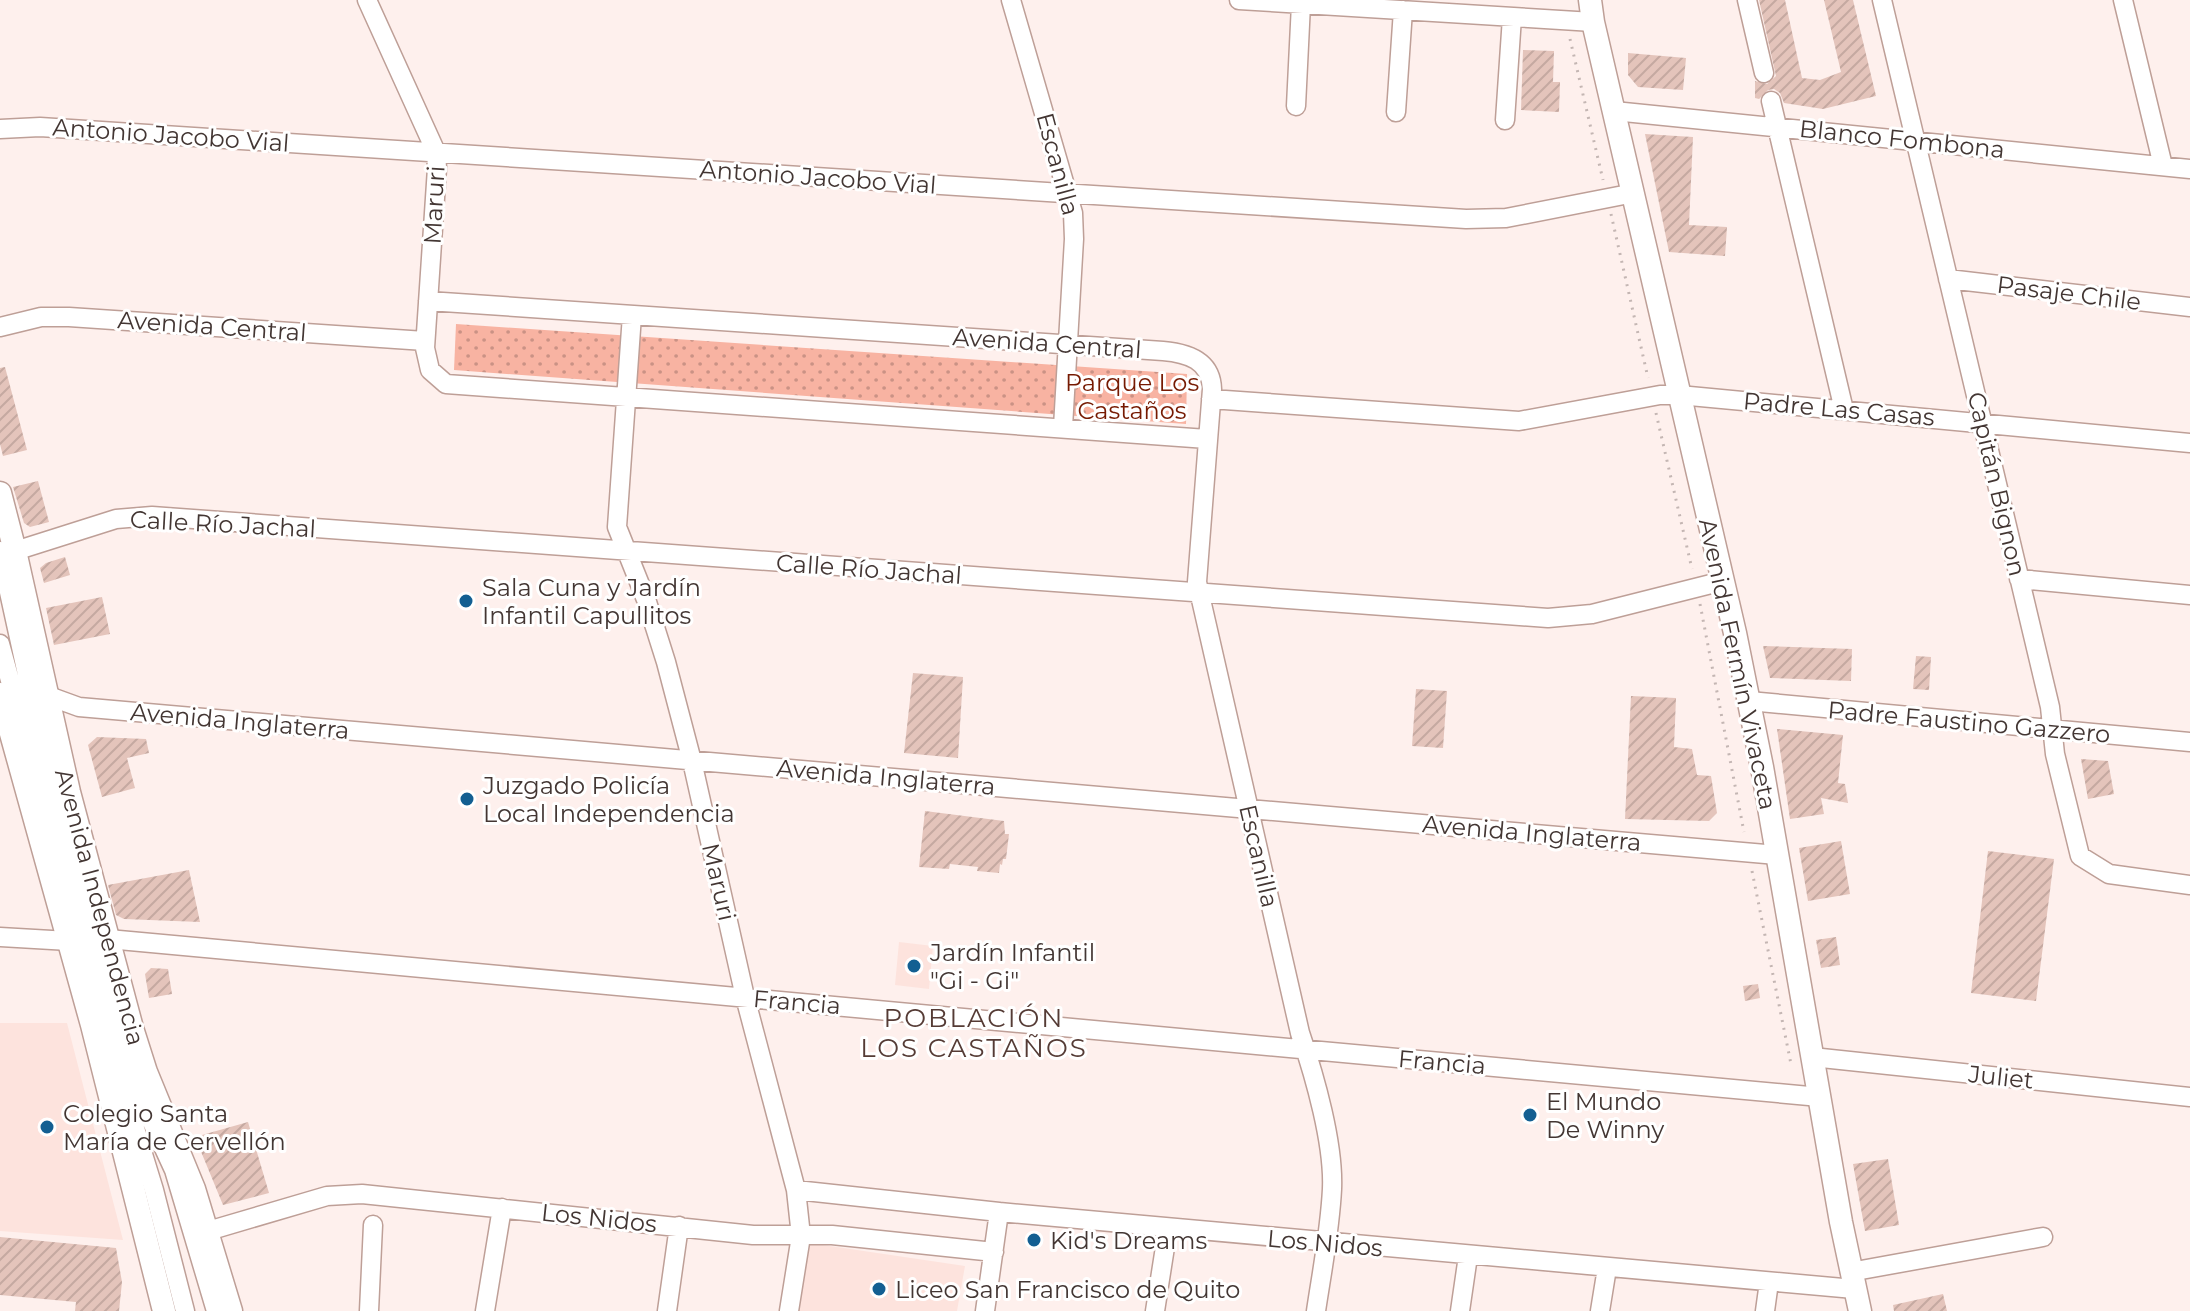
<svg xmlns="http://www.w3.org/2000/svg" width="2190" height="1311" font-family="Montserrat,sans-serif">
<defs>
<pattern id="green-dots" width="8" height="8" patternUnits="userSpaceOnUse" patternTransform="scale(2)"><rect width="8" height="8" fill="#f8b3a2"/><path d="M2 2h.1M6 6h.1" fill="none" stroke="#ca9285" stroke-width="1.8" stroke-linecap="round"/></pattern>
<pattern id="building-hatch" width="6" height="6" patternUnits="userSpaceOnUse" patternTransform="scale(2)"><rect width="6" height="6" fill="#e4c4bb"/><path d="M-1 1l2-2M0 6l6-6M5 7l2-2" fill="none" stroke="#c5a9a1"/></pattern>
</defs>
<rect width="100%" height="100%" fill="#fef0ed"/>
<path fill="#fde3dd" d="M 899,942 L 933,946 L 929,989 L 895,985 Z
M 0,1023 L 67,1023 L 123,1240 L 0,1231 Z
M 803,1242 L 965,1266 L 957,1311 L 793,1311 Z"/>
<path fill="url(#green-dots)" d="M 456,324 L 1187,374 L 1186,424 L 454,370 Z"/>
<path fill="url(#building-hatch)" d="M 1759,0 L 1785,0 L 1802,78 L 1820,80 L 1841,72 L 1824,0 L 1853,0 L 1876,96 L 1823,109 L 1784,103 L 1780,93 L 1774,89 L 1768,90 L 1759,99 L 1755,98 L 1755,81 L 1767,84 L 1776,76 Z
M 1523,50 L 1554,51 L 1553,82 L 1560,82 L 1559,112 L 1521,110 Z
M 1628,53 L 1686,58 L 1683,90 L 1638,87 L 1628,75 Z
M 1645,134 L 1693,137 L 1689,225 L 1727,227 L 1725,256 L 1669,252 Z
M 5,367 L 27,450 L 3,456 L 0,444 L 0,368 Z
M 38,481 L 49,522 L 30,527 L 24,523 L 13,487 Z
M 65,557 L 70,575 L 44,583 L 40,568 L 46,563 Z
M 102,597 L 110,634 L 54,645 L 46,608 Z
M 1763,646 L 1852,649 L 1851,681 L 1770,678 Z
M 1916,656 L 1931,657 L 1929,690 L 1913,689 Z
M 913,673 L 963,677 L 958,758 L 904,753 Z
M 1416,689 L 1447,691 L 1443,748 L 1412,746 Z
M 1631,696 L 1676,698 L 1674,747 L 1692,749 L 1697,775 L 1711,776 L 1717,813 L 1709,821 L 1625,819 Z
M 1777,729 L 1843,735 L 1838,783 L 1845,784 L 1848,803 L 1821,798 L 1824,814 L 1790,819 Z
M 97,737 L 146,739 L 149,753 L 127,758 L 135,788 L 102,797 L 88,745 Z
M 2081,759 L 2108,761 L 2114,794 L 2088,799 Z
M 925,811 L 1004,821 L 1005,834 L 1009,834 L 1006,859 L 1003,859 L 1002,865 L 1000,864 L 999,873 L 977,871 L 978,867 L 950,864 L 949,869 L 919,867 Z
M 1841,841 L 1850,894 L 1808,901 L 1799,848 Z
M 1988,851 L 2054,859 L 2036,1001 L 1971,993 Z
M 189,870 L 200,922 L 124,919 L 116,915 L 108,885 Z
M 1836,937 L 1840,965 L 1821,968 L 1816,940 Z
M 151,968 L 168,969 L 172,994 L 149,998 L 145,974 Z
M 1758,984 L 1760,998 L 1745,1001 L 1743,986 Z
M 248,1122 L 269,1193 L 223,1205 L 195,1137 Z
M 1888,1159 L 1899,1225 L 1865,1231 L 1853,1164 Z
M 0,1237 L 116,1248 L 122,1282 L 119,1311 L 75,1311 L 76,1302 L 0,1295 Z
M 1943,1294 L 1947,1311 L 1894,1311 L 1893,1305 Z"/>
<g fill="none" stroke-linecap="round" stroke-linejoin="round">
<defs>
<path id="minor" d="M 367,0 L 436,152 L 437,168 L 425,348 L 430,370 L 446,384 L 1207,439
M 1011,0 L 1073,213 L 1074,239 L 1063,427
M 1239,0 L 1593,22
M 1747,0 L 1764,73
M 1882,0 L 2050,707 L 2055,754 L 2080,856 L 2109,874 L 2190,885
M 2123,0 L 2163,166
M 1771,101 L 1844,410
M 1296,106 L 1301,4
M 1614,111 L 2190,169
M 1396,112 L 1403,10
M 1505,120 L 1512,17
M 0,129 L 40,127 L 1466,219 L 1506,218 L 1634,193
M 1948,279 L 2190,307
M 428,301 L 1163,351 C 1187,353 1211,360 1212,389 L 1197,582 L 1300,1033 C 1315,1077 1334,1144 1332,1189 C 1330,1230 1322,1271 1316,1311
M 632,315 L 617,527 L 647,602 L 666,662 L 692,761 L 745,997 L 796,1190 L 801,1236 L 789,1311
M 0,327 L 41,317 L 69,317 L 425,341
M 1211,399 L 1519,421 L 1660,395 L 1679,395 L 2190,443
M 0,551 L 30,688 L 126,1053 L 140,1096 L 174,1170 L 216,1311
M 15,551 L 116,519 L 152,516 L 1548,618 L 1592,614 L 1723,581
M 2019,579 L 2190,595
M 0,644 L 118,1073 L 154,1190 L 185,1311
M 0,693 L 24,687 L 79,707 L 1777,855
M 1749,701 L 2190,742
M 0,937 L 69,941
M 108,939 L 1820,1097
M 1812,1057 L 2190,1097
M 796,1190 L 999,1212 L 1854,1289
M 208,1231 L 327,1196 L 362,1194 L 753,1235 L 832,1235 L 994,1252
M 1850,1272 L 2043,1237
M 369,1311 L 373,1225
M 485,1311 L 502,1208
M 667,1311 L 679,1226
M 985,1311 L 999,1212
M 1155,1311 L 1168,1228
M 1460,1311 L 1468,1256
M 1600,1311 L 1607,1268
M 1765,1311 L 1769,1282"/>
<path id="major" d="M 1590,0 L 1593,22 L 1735,633 L 1762,767 L 1841,1222 L 1860,1311
M 0,493 L 15,551 L 69,792 L 132,1028 L 146,1072 L 194,1189 L 231,1311
M 0,694 L 92,1025 L 164,1311"/>
</defs>
<use href="#minor" stroke="#be9f97" stroke-width="21"/>
<use href="#major" stroke="#be9f97" stroke-width="25"/>
<path stroke="#c4b6b3" stroke-width="3" stroke-dasharray="2 6" stroke-linecap="butt" d="M 1570,39 L 1603,180
M 1611,214 L 1648,378
M 1656,413 L 1692,569
M 1700,604 L 1744,832
M 1752,871 L 1791,1064"/>
<use href="#minor" stroke="#fff" stroke-width="18"/>
<use href="#major" stroke="#fff" stroke-width="22"/>
</g>
<g fill="#135f92" stroke="#fff" stroke-width="3">
<circle cx="466" cy="601" r="8"/>
<circle cx="467" cy="799" r="8"/>
<circle cx="914" cy="966" r="8"/>
<circle cx="1530" cy="1115" r="8"/>
<circle cx="47" cy="1127" r="8"/>
<circle cx="1034" cy="1240" r="8"/>
<circle cx="879" cy="1289" r="8"/>
</g>
<g text-anchor="middle" dominant-baseline="central" stroke-width="6" stroke-linejoin="round" paint-order="stroke">
<g font-size="24" fill="#433633" stroke="#fff">
<text transform="translate(171 135) rotate(4)">Antonio Jacobo Vial</text>
<text transform="translate(1902 139) rotate(6)">Blanco Fombona</text>
<text transform="translate(1058 164) rotate(75)">Escanilla</text>
<text transform="translate(818 177) rotate(4)">Antonio Jacobo Vial</text>
<text transform="translate(434 205) rotate(-87)">Maruri</text>
<text transform="translate(2069 293) rotate(7)">Pasaje Chile</text>
<text transform="translate(212 326) rotate(4)">Avenida Central</text>
<text transform="translate(1047 343) rotate(4)">Avenida Central</text>
<text transform="translate(1839 409) rotate(5)">Padre Las Casas</text>
<text transform="translate(1997 484) rotate(77)">Capitán Bignon</text>
<text transform="translate(223 524) rotate(3)">Calle Río Jachal</text>
<text transform="translate(869 569) rotate(4)">Calle Río Jachal</text>
<text transform="translate(1738 664) rotate(78)">Avenida Fermín Vivaceta</text>
<text transform="translate(240 721) rotate(5)">Avenida Inglaterra</text>
<text transform="translate(1969 722) rotate(5)">Padre Faustino Gazzero</text>
<text transform="translate(886 777) rotate(5)">Avenida Inglaterra</text>
<text transform="translate(1532 833) rotate(5)">Avenida Inglaterra</text>
<text transform="translate(1259 856) rotate(77)">Escanilla</text>
<text transform="translate(719 882) rotate(77)">Maruri</text>
<text transform="translate(100 907) rotate(75)">Avenida Independencia</text>
<text transform="translate(797 1002) rotate(5)">Francia</text>
<text transform="translate(1442 1062) rotate(5)">Francia</text>
<text transform="translate(2001 1077) rotate(6)">Juliet</text>
<text transform="translate(599 1218) rotate(6)">Los Nidos</text>
<text transform="translate(1325 1243) rotate(5)">Los Nidos</text>
</g>
<g font-size="24" fill="#761a02" stroke="#fff">
<text x="1132" y="382">Parque Los<tspan x="1132" dy="28">Castaños</tspan></text>
</g>
<g font-size="24" fill="#433633" stroke="#fff" text-anchor="start">
<text x="482" y="587">Sala Cuna y Jardín<tspan x="482" dy="28">Infantil Capullitos</tspan></text>
<text x="483" y="785">Juzgado Policía<tspan x="483" dy="28">Local Independencia</tspan></text>
<text x="930" y="952">Jardín Infantil<tspan x="930" dy="28">"Gi - Gi"</tspan></text>
<text x="1546" y="1101">El Mundo<tspan x="1546" dy="28">De Winny</tspan></text>
<text x="63" y="1113">Colegio Santa<tspan x="63" dy="28">María de Cervellón</tspan></text>
<text x="1050" y="1240">Kid's Dreams</text>
<text x="895" y="1289">Liceo San Francisco de Quito</text>
</g>
<g font-size="26" letter-spacing="2" fill="#553b35" stroke="#fff">
<text x="974" y="1018">POBLACIÓN<tspan x="974" dy="30">LOS CASTAÑOS</tspan></text>
</g>
</g>
</svg>
